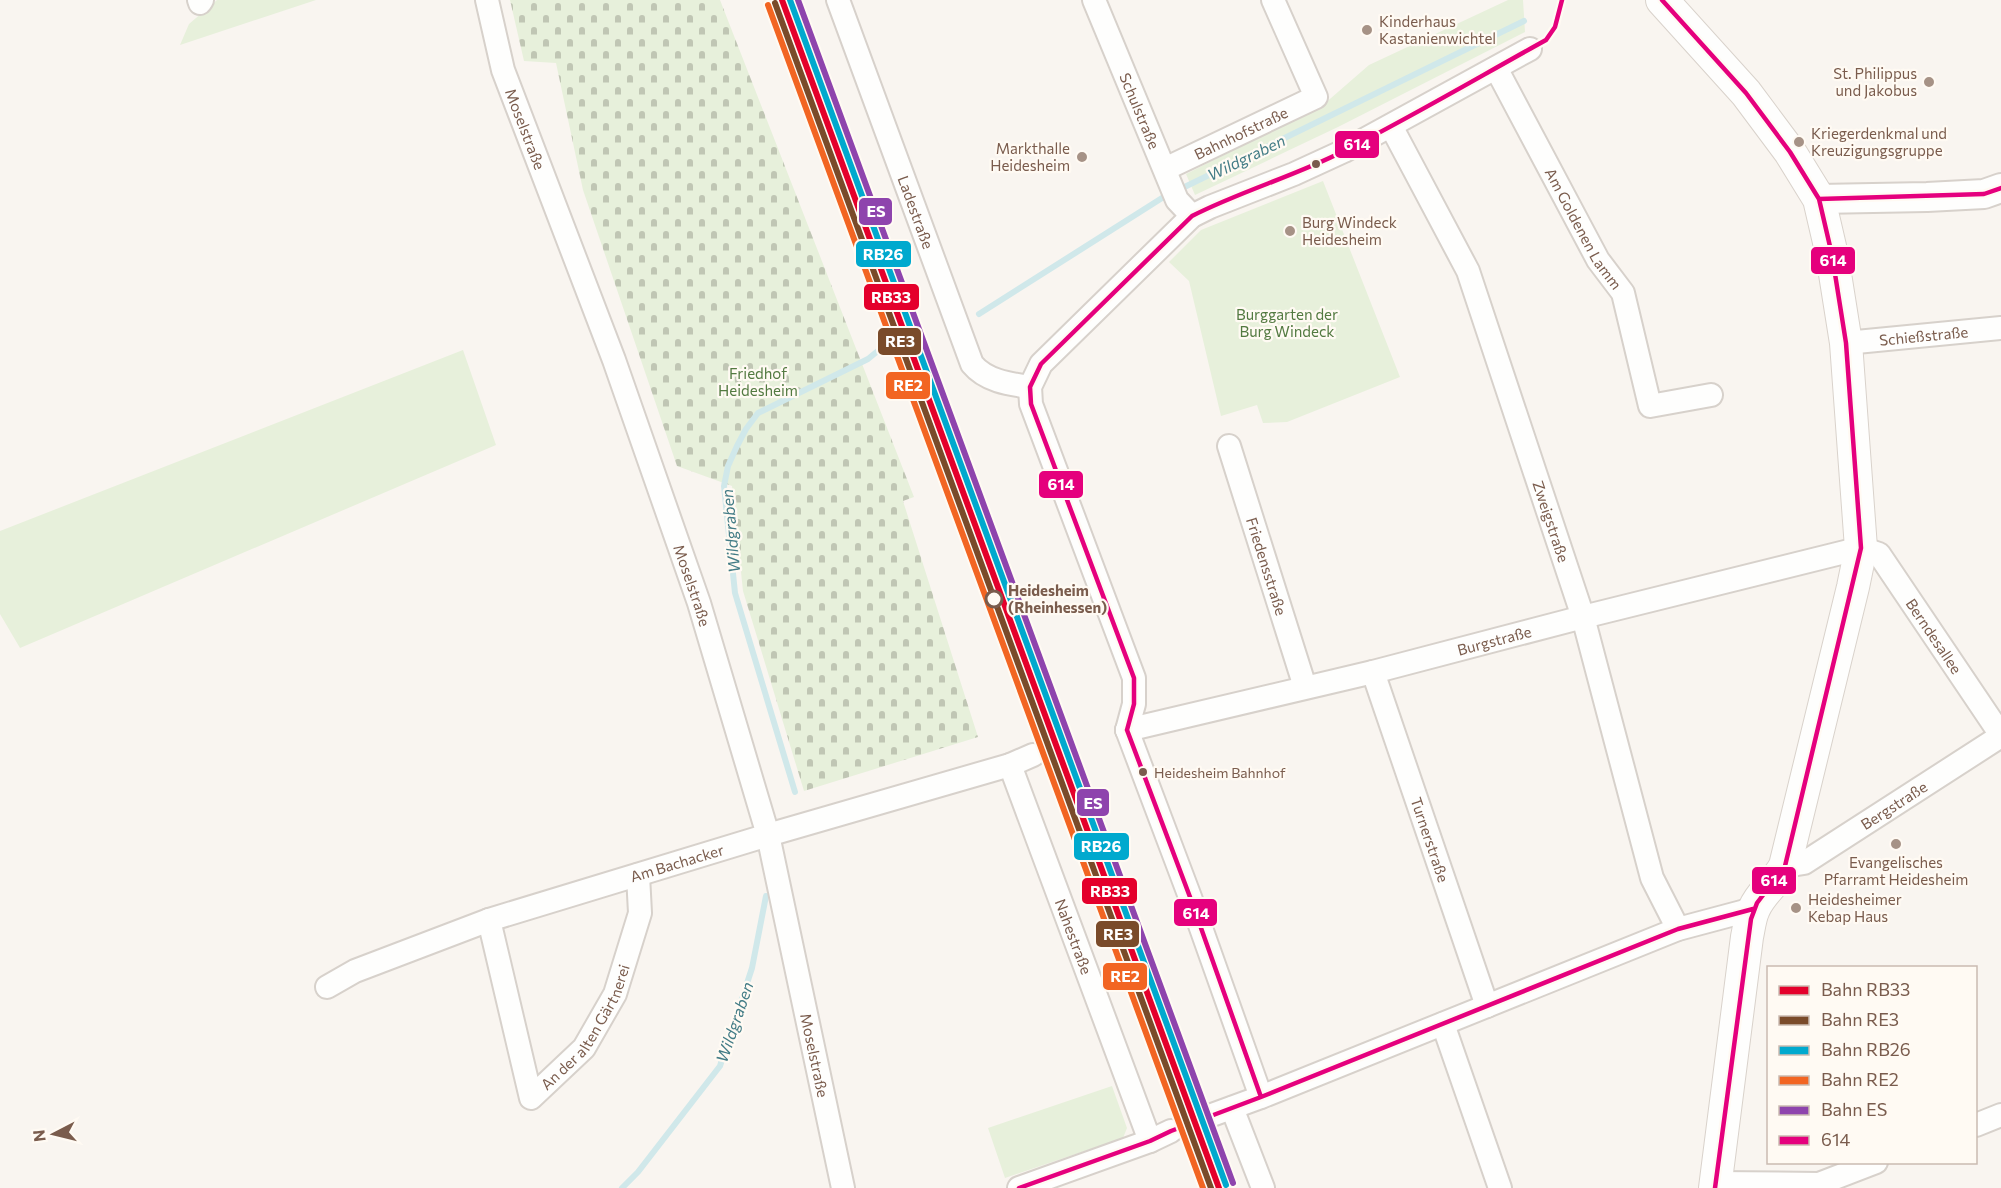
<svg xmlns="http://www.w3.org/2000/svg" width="2001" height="1188" font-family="Commissioner,sans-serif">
<defs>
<pattern id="cemetery-stones" width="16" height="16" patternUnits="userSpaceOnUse" patternTransform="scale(1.5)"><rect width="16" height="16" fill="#e7f0db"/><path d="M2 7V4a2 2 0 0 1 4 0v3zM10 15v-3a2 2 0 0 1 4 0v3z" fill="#c0c6b4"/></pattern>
</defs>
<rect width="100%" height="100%" fill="#f9f5f0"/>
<path fill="#e7f0db" d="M 217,0 L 316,0 L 180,45 L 189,24 Z
M 1508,0 L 1523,0 L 1525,32 L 1338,127 L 1195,195 L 1186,174 L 1323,105 L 1369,65 Z
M 1323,181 L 1400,377 L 1287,422 L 1263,423 L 1257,405 L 1221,416 L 1189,281 L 1169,262 L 1201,230 Z
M 463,350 L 496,445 L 20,648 L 0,614 L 0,531 Z
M 1112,1086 L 1127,1128 L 1123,1138 L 1005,1178 L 988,1128 Z"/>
<path fill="url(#cemetery-stones)" d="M 510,0 L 720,0 L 914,497 L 903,501 L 978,737 L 804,791 L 743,591 L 732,486 L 677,466 L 583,190 L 556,63 L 524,61 Z"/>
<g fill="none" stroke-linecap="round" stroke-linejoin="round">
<path stroke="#d0e8ea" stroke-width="6" d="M 979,314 L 1162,198 L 1524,21
M 795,792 L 735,593 L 724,486 L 728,466 L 737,446 L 746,429 L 758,413 L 868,359 L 885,345
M 622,1188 L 638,1172 L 720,1066 L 752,968 L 766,896"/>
<path stroke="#d9cfc7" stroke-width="22" stroke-dasharray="22 11" stroke-linecap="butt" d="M 1171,1131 L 1201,1119"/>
<defs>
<g id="minor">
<path d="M 199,0 L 200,3 L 202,0"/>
<path id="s1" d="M 487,0 L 503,70 L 614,360 L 699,603 L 768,835 L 843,1188"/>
<path id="s2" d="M 838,0 L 972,364 C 986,381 1009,384 1030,387"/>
<path id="s3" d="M 1094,0 L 1177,200 L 1192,216"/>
<path id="s4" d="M 1496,68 L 1598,260 L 1623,293 L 1650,406 L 1711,395"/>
<path id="s5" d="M 1391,126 L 1468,271 L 1583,617 L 1652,878 L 1678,929"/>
<path id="s6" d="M 1165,169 L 1316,97 L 1273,0"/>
<path id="s7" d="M 1846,343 L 2001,328"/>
<path id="s8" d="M 1229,446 L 1305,687"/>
<path id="s9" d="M 1373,672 L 1487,1006"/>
<path id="s10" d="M 1127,730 L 1373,672 L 1583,617 L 1861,548 L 1879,554 L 2001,735"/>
<path d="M 1127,730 L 1134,704 L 1134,678 L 1031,404 L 1030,387 L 1041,364 L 1192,216 L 1210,207 L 1294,174 L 1344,151 L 1530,49"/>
<path d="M 1127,730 L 1190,897 L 1261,1097"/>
<path id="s11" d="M 1010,765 L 1150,1141"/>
<path id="s12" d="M 1785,866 L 1804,863 L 2001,736"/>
<path id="s13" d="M 489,920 L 531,1098 L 584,1048 L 615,994 L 640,913 L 638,875"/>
<path id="s14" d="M 327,987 L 355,971 L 489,920 L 768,835 L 1010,765 L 1033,755"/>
<path d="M 1443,1024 L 1500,1188"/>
<path d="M 1232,1108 L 1263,1188"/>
<path d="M 1201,1119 L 1261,1097 L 1678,929 L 1753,909"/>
<path d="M 1976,1125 L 2001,1115"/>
<path d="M 1715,1183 L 1819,1184 L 1876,1162"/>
<path d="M 1019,1188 L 1150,1141 L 1171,1131"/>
</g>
<path id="tertiary" d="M 1819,199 L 1927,197 L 1984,194 L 2001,188"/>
<path id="secondary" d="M 1662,0 L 1746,93 L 1790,152 L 1819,199 L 1832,255 L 1846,343 L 1861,548 L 1853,587 L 1785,866 C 1777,882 1761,892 1754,909 C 1750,917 1749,928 1747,937 L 1715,1188"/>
</defs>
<use href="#minor" stroke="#d7d1cb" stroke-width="26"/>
<use href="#tertiary" stroke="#d7d1cb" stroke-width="32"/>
<use href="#secondary" stroke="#d9d2cb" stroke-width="34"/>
<use href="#minor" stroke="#fefefd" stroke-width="22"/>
<use href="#tertiary" stroke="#fefefd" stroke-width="28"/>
<use href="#secondary" stroke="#fefefd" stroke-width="32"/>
<defs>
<path id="bus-1" d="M 1662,0 L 1746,93 L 1790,152 L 1819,199 L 1832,255 L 1846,343 L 1861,548 L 1785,866 L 1757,903 L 1751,919 L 1715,1188
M 1819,199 L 1984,194 L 2001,188
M 1127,730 L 1134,704 L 1134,678 L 1031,404 L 1030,387 L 1041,364 L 1192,216 C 1241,191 1295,176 1344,151 C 1413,116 1479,77 1546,40 L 1555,27 L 1562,0
M 1127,730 L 1190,897 L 1261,1097
M 1019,1188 L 1150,1141 L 1171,1131 L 1261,1097 L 1678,929 L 1753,909"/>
</defs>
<use href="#bus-1" stroke="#fffaf3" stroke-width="9"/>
<use href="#bus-1" stroke="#e5007d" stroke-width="4.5"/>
<defs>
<path id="rail-1" d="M 782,0 L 1219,1188"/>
<path id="rail-2" d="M 775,3 L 1211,1188"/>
<path id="rail-3" d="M 790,0 L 1226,1185"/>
<path id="rail-4" d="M 768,5 L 1203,1188"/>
<path id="rail-5" d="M 798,0 L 1233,1183"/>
</defs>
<use href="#rail-1" stroke="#fffaf3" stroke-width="10"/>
<use href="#rail-2" stroke="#fffaf3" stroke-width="10"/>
<use href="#rail-3" stroke="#fffaf3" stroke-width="10"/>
<use href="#rail-4" stroke="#fffaf3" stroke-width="10"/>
<use href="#rail-5" stroke="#fffaf3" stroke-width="10"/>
<use href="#rail-1" stroke="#e4002b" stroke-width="6"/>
<use href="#rail-2" stroke="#7a4b2a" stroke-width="6"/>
<use href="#rail-3" stroke="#00a9ce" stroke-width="6"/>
<use href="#rail-4" stroke="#f26522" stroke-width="6"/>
<use href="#rail-5" stroke="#8e44ad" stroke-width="6"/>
</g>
<g fill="#a69286" stroke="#fffaf3" stroke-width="2">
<circle cx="1367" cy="30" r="6"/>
<circle cx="1929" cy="82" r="6"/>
<circle cx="1799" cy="142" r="6"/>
<circle cx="1082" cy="157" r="6"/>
<circle cx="1290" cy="231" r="6"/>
<circle cx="1896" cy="844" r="6"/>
<circle cx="1796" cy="908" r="6"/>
</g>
<g fill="#7a5c4d" stroke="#fffaf3" stroke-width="2">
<circle cx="1316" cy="164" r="5"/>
<circle cx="1143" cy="772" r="5"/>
</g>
<circle fill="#fffaf3" stroke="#7a5c4d" stroke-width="3" cx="994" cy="599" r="8"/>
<g text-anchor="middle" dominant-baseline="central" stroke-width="4.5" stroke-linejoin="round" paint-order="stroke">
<g font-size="14" fill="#7a5c4d" stroke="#fffaf3" text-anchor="start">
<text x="1154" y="772">Heidesheim Bahnhof</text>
</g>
<g font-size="15" fill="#7a5c4d" stroke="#fffaf3" text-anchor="start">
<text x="1379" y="21">Kinderhaus<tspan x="1379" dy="17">Kastanienwichtel</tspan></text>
<text x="1917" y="73" text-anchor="end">St. Philippus<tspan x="1917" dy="17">und Jakobus</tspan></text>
<text x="1811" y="133">Kriegerdenkmal und<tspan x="1811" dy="17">Kreuzigungsgruppe</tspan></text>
<text x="1070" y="148" text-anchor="end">Markthalle<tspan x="1070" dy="17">Heidesheim</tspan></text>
<text x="1302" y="222">Burg Windeck<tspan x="1302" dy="17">Heidesheim</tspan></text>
<text x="1896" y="862" text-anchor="middle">Evangelisches<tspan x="1896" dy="17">Pfarramt Heidesheim</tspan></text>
<text x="1808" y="899">Heidesheimer<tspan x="1808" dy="17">Kebap Haus</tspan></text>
</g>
<g font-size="15" fill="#7a5c4d" stroke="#fffaf3">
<text stroke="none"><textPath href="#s3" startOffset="120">Schulstraße</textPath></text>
<text stroke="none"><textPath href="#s1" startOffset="135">Moselstraße</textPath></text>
<text stroke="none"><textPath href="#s6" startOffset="84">Bahnhofstraße</textPath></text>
<text stroke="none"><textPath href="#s2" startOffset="226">Ladestraße</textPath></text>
<text stroke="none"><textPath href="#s4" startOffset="183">Am Goldenen Lamm</textPath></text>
<text stroke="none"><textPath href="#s7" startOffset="78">Schießstraße</textPath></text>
<text stroke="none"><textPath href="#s5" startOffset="428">Zweigstraße</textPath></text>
<text stroke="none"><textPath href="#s8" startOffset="126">Friedensstraße</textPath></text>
<text stroke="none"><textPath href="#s1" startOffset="621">Moselstraße</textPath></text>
<text stroke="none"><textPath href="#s10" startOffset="874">Berndesallee</textPath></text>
<text stroke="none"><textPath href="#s10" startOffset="378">Burgstraße</textPath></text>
<text stroke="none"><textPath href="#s12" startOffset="126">Bergstraße</textPath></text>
<text stroke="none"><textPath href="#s9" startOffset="177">Turnerstraße</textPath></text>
<text stroke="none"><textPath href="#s14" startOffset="372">Am Bachacker</textPath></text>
<text stroke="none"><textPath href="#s11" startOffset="183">Nahestraße</textPath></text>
<text stroke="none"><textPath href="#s13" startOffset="274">An der alten Gärtnerei</textPath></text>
<text stroke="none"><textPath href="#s1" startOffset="1107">Moselstraße</textPath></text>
</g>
<g font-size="15" fill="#537a41" stroke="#fffaf3">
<text x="1287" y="314">Burggarten der<tspan x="1287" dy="17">Burg Windeck</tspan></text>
<text x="758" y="373">Friedhof<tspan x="758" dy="17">Heidesheim</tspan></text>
</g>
<g font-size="15" font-weight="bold" fill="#7a5c4d" stroke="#fffaf3" text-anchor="start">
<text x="1008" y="590">Heidesheim<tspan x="1008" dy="17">(Rheinhessen)</tspan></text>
</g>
<g font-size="16" font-style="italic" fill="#437c86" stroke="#fffaf3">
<text transform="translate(1246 157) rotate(-26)">Wildgraben</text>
<text transform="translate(730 531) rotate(-95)">Wildgraben</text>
<text transform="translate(734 1022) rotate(-71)">Wildgraben</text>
</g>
</g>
<g stroke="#fffaf3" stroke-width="2">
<rect x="1334" y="130" width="46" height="29" rx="6" fill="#e5007d"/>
<rect x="858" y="197" width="35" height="29" rx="6" fill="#8e44ad"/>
<rect x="855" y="240" width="57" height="28" rx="6" fill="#00a9ce"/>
<rect x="1810" y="246" width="46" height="29" rx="6" fill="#e5007d"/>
<rect x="863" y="283" width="57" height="28" rx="6" fill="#e4002b"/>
<rect x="877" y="327" width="45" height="29" rx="6" fill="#7a4b2a"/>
<rect x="885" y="371" width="46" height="29" rx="6" fill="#f26522"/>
<rect x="1038" y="470" width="46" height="29" rx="6" fill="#e5007d"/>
<rect x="1076" y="788" width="34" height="29" rx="6" fill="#8e44ad"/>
<rect x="1073" y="832" width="57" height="29" rx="6" fill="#00a9ce"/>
<rect x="1751" y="866" width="46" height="29" rx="6" fill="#e5007d"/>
<rect x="1081" y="877" width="57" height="28" rx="6" fill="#e4002b"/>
<rect x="1173" y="898" width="45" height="29" rx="6" fill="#e5007d"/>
<rect x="1095" y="920" width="45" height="28" rx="6" fill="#7a4b2a"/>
<rect x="1102" y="962" width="46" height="29" rx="6" fill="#f26522"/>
</g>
<g font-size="16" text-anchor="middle" font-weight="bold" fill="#fff">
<text x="1357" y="150">614</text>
<text x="876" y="217">ES</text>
<text x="883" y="260">RB26</text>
<text x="1833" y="266">614</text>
<text x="891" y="303">RB33</text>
<text x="900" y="347">RE3</text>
<text x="908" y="391">RE2</text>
<text x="1061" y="490">614</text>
<text x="1093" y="809">ES</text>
<text x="1101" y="852">RB26</text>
<text x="1774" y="886">614</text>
<text x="1110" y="897">RB33</text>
<text x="1196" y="919">614</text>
<text x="1118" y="940">RE3</text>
<text x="1125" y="982">RE2</text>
</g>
<rect x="1767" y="966" width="210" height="198" fill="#fffaf3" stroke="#cabbb1" stroke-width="1.5"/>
<rect x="1779" y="986" width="30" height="9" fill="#e4002b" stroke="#cabbb1" stroke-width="1.5"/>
<text x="1821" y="996" font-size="18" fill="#7a5c4d">Bahn RB33</text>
<rect x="1779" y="1016" width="30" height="9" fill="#7a4b2a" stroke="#cabbb1" stroke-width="1.5"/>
<text x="1821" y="1026" font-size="18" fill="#7a5c4d">Bahn RE3</text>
<rect x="1779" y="1046" width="30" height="9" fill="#00a9ce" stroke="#cabbb1" stroke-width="1.5"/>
<text x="1821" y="1056" font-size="18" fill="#7a5c4d">Bahn RB26</text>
<rect x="1779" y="1076" width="30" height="9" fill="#f26522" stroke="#cabbb1" stroke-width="1.5"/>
<text x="1821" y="1086" font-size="18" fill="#7a5c4d">Bahn RE2</text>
<rect x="1779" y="1106" width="30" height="9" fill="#8e44ad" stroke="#cabbb1" stroke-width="1.5"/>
<text x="1821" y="1116" font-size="18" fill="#7a5c4d">Bahn ES</text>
<rect x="1779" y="1136" width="30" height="9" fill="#e5007d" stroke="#cabbb1" stroke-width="1.5"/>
<text x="1821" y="1146" font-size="18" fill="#7a5c4d">614</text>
<g transform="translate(54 1134) rotate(263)" stroke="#fffaf3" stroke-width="4.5" paint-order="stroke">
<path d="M0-4.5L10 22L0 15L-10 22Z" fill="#7a5c4d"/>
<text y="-9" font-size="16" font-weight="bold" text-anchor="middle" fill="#7a5c4d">N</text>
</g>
</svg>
